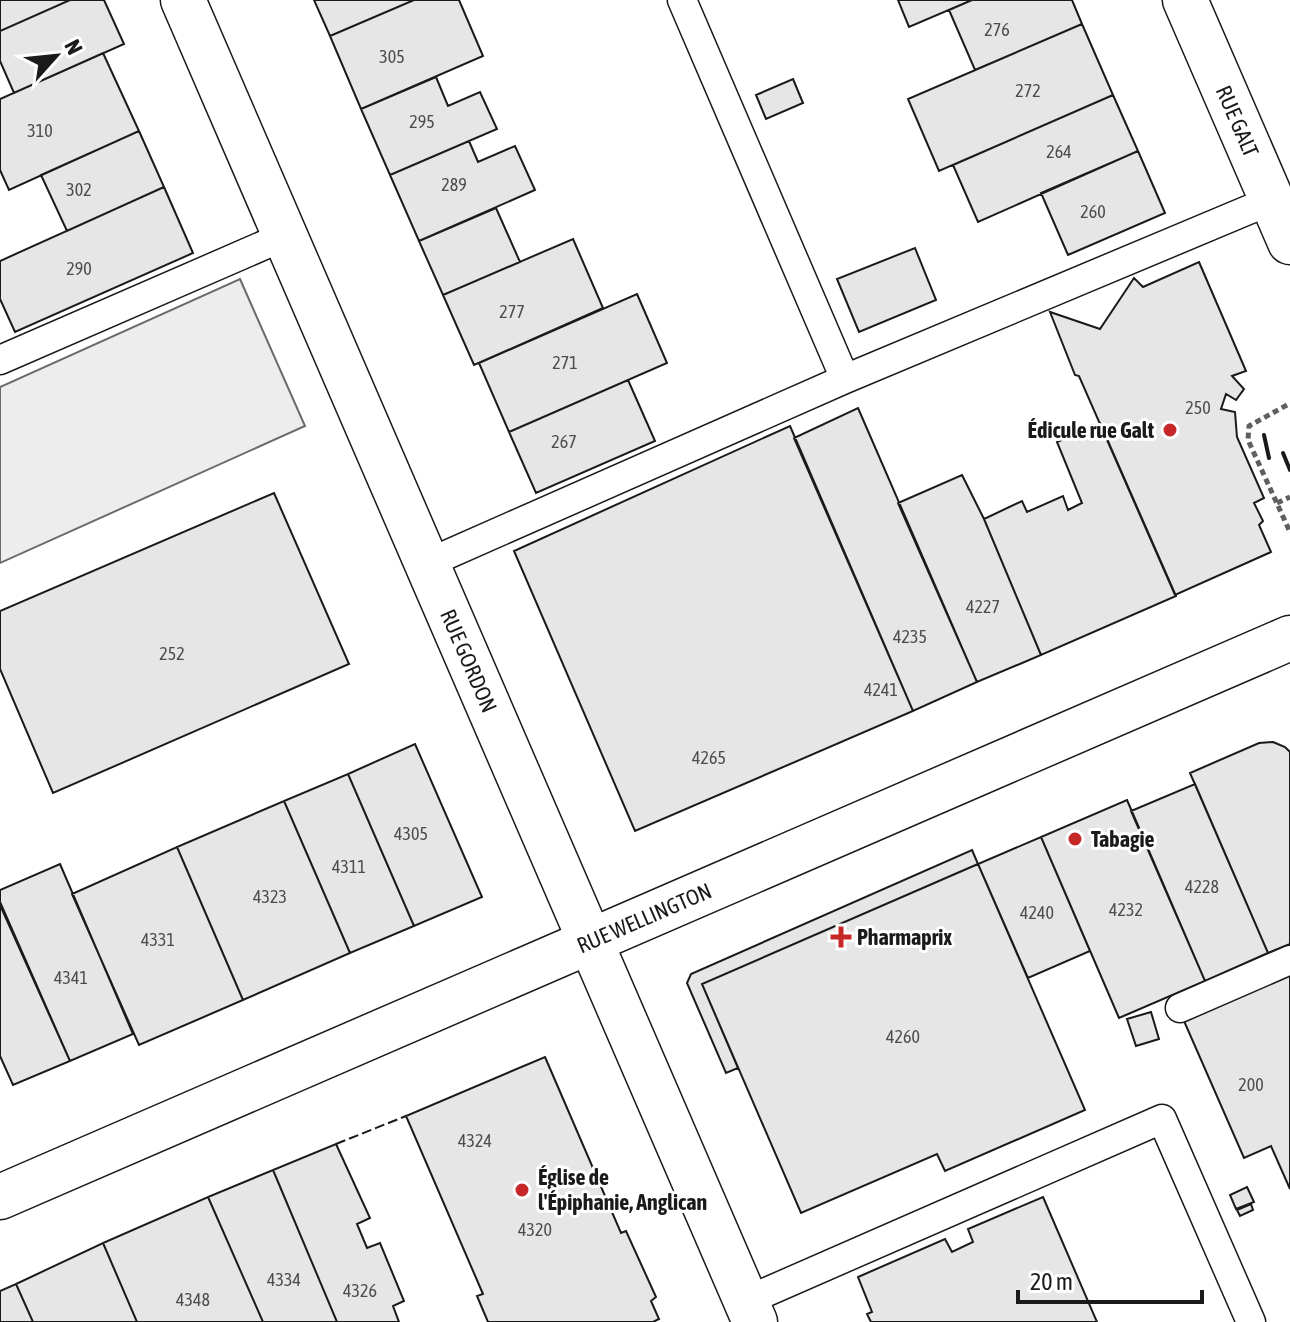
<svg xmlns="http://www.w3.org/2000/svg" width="1290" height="1322" font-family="'Asap Condensed',sans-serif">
<rect width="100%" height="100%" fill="#fff"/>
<path fill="#ededed" stroke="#6a6a6a" stroke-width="2" d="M 240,279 L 305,426 L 0,563 L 0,387 Z"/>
<path fill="#e6e6e6" stroke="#1a1a1a" stroke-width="2" d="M 0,0 L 70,0 L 0,31 Z
M 70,0 L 104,0 L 124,44 L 14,93 L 0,61 L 0,31 Z
M 314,0 L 414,0 L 330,36 Z
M 414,0 L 459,0 L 483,56 L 361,109 L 330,36 Z
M 898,0 L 972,0 L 909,27 Z
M 972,0 L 1072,0 L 1082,24 L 975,70 L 949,10 Z
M 1082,24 L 1113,95 L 939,171 L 908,99 Z
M 103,53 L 139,131 L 9,190 L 0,170 L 0,99 Z
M 436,77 L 448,106 L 480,92 L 497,129 L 390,175 L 361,109 Z
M 793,79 L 803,103 L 766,119 L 756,95 Z
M 1113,95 L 1138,151 L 978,222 L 953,165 Z
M 139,131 L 164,187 L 67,231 L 41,175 Z
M 469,141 L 478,162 L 515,146 L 535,190 L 419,241 L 390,175 Z
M 1138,151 L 1165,213 L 1068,255 L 1041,193 Z
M 164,187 L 193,253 L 15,332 L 0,299 L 0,261 Z
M 496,208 L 520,262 L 443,295 L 419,241 Z
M 573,239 L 603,308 L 474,365 L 443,295 Z
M 915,248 L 936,300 L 859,332 L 837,279 Z
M 1199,262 L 1246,371 L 1232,376 L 1244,389 L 1236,400 L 1226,394 L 1221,409 L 1235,412 L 1237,437 L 1264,498 L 1254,503 L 1263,521 L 1259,525 L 1271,552 L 1175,595 L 1079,376 L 1075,375 L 1050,312 L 1100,329 L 1134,278 L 1143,287 Z
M 637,294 L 667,363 L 509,432 L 479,363 Z
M 628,380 L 655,441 L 536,493 L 509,432 Z
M 858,408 L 977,682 L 913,711 L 794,438 Z
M 1100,423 L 1176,596 L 1041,655 L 984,519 L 1022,501 L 1027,512 L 1063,496 L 1068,510 L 1082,503 L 1057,442 Z
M 790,426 L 913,711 L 635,831 L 514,551 Z
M 962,475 L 984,519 L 1041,655 L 977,682 L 898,503 Z
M 274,493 L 349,664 L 53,793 L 0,669 L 0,611 Z
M 1273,742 L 1285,747 L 1290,752 L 1290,944 L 1268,953 L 1190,773 L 1259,743 Z
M 415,744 L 482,897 L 414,926 L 348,774 Z
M 348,774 L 414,926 L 350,953 L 284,801 Z
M 1195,784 L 1268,953 L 1205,981 L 1131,811 Z
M 1127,800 L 1205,981 L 1119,1018 L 1041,837 Z
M 284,801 L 350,953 L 243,1000 L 177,847 Z
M 1041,837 L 1090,951 L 1028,978 L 978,864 Z
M 177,847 L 243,1000 L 139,1045 L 72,894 Z
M 972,850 L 978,864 L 702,984 L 738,1068 L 726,1073 L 687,983 L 691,974 Z
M 60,864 L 133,1034 L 70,1061 L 0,902 L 0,890 Z
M 978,864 L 1085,1110 L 945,1171 L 937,1154 L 801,1213 L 702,984 Z
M 0,905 L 70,1061 L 13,1085 L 0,1056 Z
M 1290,975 L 1290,1189 L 1271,1146 L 1244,1158 L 1184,1021 Z
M 1151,1012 L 1159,1039 L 1136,1046 L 1127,1019 Z
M 545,1057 L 621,1233 L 626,1231 L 656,1297 L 651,1301 L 659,1319 L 653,1322 L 488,1322 L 477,1296 L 483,1294 L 406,1116 Z
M 336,1144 L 370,1218 L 357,1224 L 367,1248 L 380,1243 L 404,1301 L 393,1306 L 399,1322 L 337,1322 L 273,1170 Z
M 273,1170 L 337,1322 L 263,1322 L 208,1197 Z
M 1247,1187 L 1254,1202 L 1236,1209 L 1230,1195 Z
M 208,1197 L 263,1322 L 137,1322 L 103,1243 Z
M 1043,1197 L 1097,1322 L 871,1322 L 867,1314 L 872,1312 L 858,1277 L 945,1239 L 952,1252 L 973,1242 L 968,1229 Z
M 1251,1204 L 1253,1210 L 1240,1216 L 1237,1210 Z
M 103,1243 L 137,1322 L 33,1322 L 16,1284 Z
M 16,1284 L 33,1322 L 0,1322 L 0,1291 Z"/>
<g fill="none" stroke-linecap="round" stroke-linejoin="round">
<defs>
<path id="service" d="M 682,0 L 845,379
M 0,360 L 285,236
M 426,564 L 845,379 L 1272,200
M 1180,1008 L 1290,960
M 746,1301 L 1162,1119 L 1251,1322"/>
<g id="minor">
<path id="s1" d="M 183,0 L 755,1322"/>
</g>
<g id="secondary">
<path id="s2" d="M 1185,0 L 1290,242"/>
<path id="s3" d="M 0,1197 L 1290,638"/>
</g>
</defs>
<use href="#service" stroke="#1a1a1a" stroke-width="31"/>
<use href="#minor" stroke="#1a1a1a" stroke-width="47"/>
<use href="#secondary" stroke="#1a1a1a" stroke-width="47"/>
<path stroke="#5f5f5f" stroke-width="5" stroke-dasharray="6 4" stroke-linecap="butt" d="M 1287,405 L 1249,426 L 1248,440 L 1290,532
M 1277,503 L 1290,497"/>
<use href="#service" stroke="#fff" stroke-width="28"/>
<use href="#minor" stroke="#fff" stroke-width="44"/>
<use href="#secondary" stroke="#fff" stroke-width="44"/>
<path stroke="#1a1a1a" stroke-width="2" stroke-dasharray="10 4" stroke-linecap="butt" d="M 336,1144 L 406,1116"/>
<path stroke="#1a1a1a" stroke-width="4" d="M 1264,435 L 1269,458
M 1283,453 L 1290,470"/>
</g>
<g fill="#c62828" stroke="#fff" stroke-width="3">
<circle cx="1170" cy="430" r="8"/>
<circle cx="1075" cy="839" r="8"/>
<path d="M837 925h8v8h8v8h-8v8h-8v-8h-8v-8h8z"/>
<circle cx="522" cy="1190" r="8"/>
</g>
<g text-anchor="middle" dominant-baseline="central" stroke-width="6" stroke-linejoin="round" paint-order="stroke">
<g font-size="18" fill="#4d4d4d">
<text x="997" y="29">276</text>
<text x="392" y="56">305</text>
<text x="1028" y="90">272</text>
<text x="422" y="121">295</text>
<text x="40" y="130">310</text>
<text x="1059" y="151">264</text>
<text x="454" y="184">289</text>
<text x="79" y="189">302</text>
<text x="1093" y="211">260</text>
<text x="79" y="268">290</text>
<text x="512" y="311">277</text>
<text x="565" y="362">271</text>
<text x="1198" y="407">250</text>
<text x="564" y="441">267</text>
<text x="983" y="606">4227</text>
<text x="910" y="636">4235</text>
<text x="172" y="653">252</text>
<text x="881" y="689">4241</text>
<text x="709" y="757">4265</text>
<text x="411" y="833">4305</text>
<text x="349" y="866">4311</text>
<text x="1202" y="886">4228</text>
<text x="270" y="896">4323</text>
<text x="1126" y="909">4232</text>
<text x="1037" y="912">4240</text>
<text x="158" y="939">4331</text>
<text x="71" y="977">4341</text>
<text x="903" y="1036">4260</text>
<text x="1251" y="1084">200</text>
<text x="475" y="1140">4324</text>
<text x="535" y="1229">4320</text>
<text x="284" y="1279">4334</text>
<text x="360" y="1290">4326</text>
<text x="193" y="1299">4348</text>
</g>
<g font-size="22" fill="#1a1a1a" stroke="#fff">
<text stroke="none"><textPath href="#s2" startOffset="132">RUE GALT</textPath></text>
<text stroke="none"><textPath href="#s1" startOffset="720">RUE GORDON</textPath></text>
<text stroke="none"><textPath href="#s3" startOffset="702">RUE WELLINGTON</textPath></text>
</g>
<g font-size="22" font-weight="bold" fill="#1a1a1a" stroke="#fff" text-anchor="start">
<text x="1154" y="430" text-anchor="end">Édicule rue Galt</text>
<text x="1091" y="839">Tabagie</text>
<text x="857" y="937">Pharmaprix</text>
<text x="538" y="1177">Église de<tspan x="538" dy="25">l'Épiphanie, Anglican</tspan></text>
</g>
</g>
<g transform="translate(56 56) rotate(63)" stroke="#ffffff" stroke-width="6" paint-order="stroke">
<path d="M0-6L14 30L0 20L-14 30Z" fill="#1a1a1a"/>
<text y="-12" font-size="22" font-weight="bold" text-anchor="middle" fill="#1a1a1a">N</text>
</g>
<path d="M1018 1290v12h184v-12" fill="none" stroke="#1a1a1a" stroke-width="4"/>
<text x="1030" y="1290" font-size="24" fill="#1a1a1a" stroke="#ffffff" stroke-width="6" paint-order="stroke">20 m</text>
</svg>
